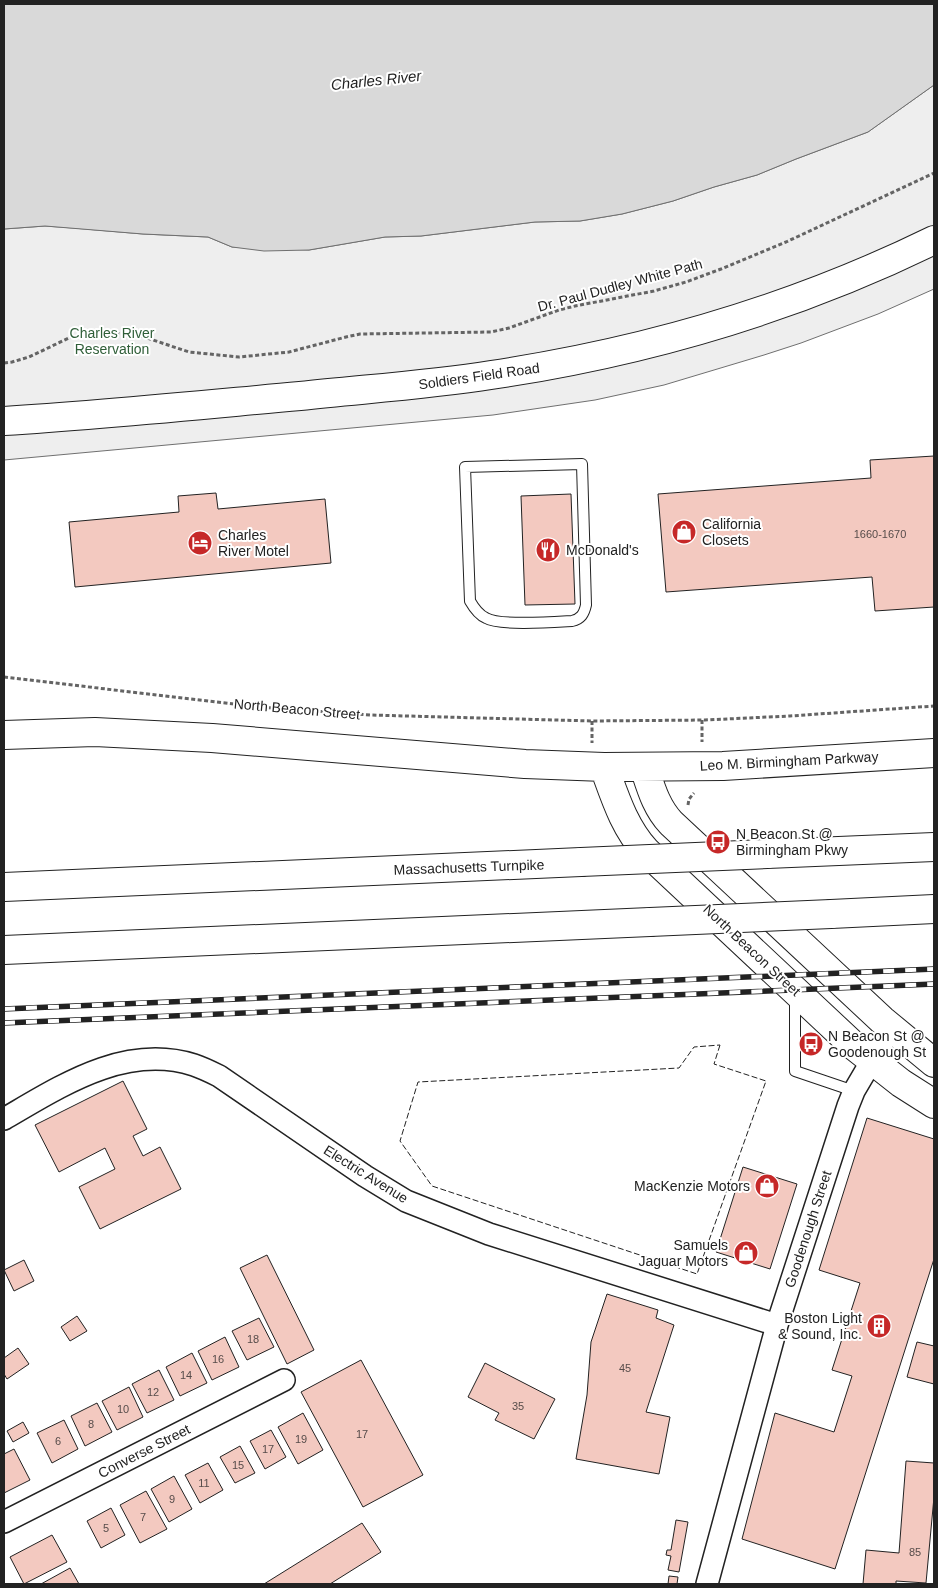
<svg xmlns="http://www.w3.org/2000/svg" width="938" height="1588" font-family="Helvetica,sans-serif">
<rect width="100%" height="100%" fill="#fff"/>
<path fill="#eee" stroke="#6f6f6f" d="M 934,85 L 934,289 L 878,314 L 801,343 L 764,355 L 664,385 L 595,400 L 493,415 L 4,460 L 4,229 L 45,226 L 73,228 L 143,234 L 208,237 L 232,247 L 309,250 L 385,237 L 421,236 L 535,222 L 580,221 L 622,214 L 673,201 L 714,187 L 757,175 L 796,159 L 868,132 Z"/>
<path fill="#d9d9d9" stroke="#6f6f6f" d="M 4,4 L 934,4 L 934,85 L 868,132 L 796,159 L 757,175 L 714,187 L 673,201 L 622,214 L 580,221 L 535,222 L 421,236 L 385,237 L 309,250 L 264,251 L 232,247 L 208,237 L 143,234 L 45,226 L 4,229 Z"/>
<path fill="#f3c9c0" stroke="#222" d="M 934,456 L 934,607 L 875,611 L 872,577 L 666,592 L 658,494 L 871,478 L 870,460 Z
M 216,493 L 218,509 L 325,499 L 331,563 L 75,587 L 69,522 L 179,512 L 178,496 Z
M 571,494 L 575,604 L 525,605 L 521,496 Z
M 123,1081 L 147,1129 L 133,1136 L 143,1156 L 160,1147 L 181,1189 L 100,1229 L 79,1187 L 115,1169 L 105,1148 L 59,1172 L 35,1125 Z
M 867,1118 L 934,1139 L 934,1259 L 835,1569 L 742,1539 L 775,1413 L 834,1432 L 852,1376 L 832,1370 L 860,1283 L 819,1270 Z
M 743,1167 L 797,1184 L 770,1269 L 716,1252 Z
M 267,1255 L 314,1350 L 287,1364 L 240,1268 Z
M 24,1260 L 34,1281 L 14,1291 L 4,1270 Z
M 607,1294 L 658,1310 L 656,1318 L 674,1325 L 646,1412 L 670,1417 L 659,1474 L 576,1459 L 587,1395 L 591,1342 Z
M 77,1316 L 87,1331 L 70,1341 L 61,1327 Z
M 259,1318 L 274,1347 L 247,1360 L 232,1331 Z
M 225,1337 L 239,1367 L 212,1380 L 198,1351 Z
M 917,1342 L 934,1346 L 934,1384 L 907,1377 Z
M 18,1348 L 29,1364 L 7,1379 L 4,1374 L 4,1358 Z
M 192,1353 L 207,1383 L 180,1396 L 166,1367 Z
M 361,1360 L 423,1475 L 363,1507 L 301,1392 Z
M 485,1363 L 555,1399 L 534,1439 L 495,1420 L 499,1413 L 468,1397 Z
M 159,1370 L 174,1400 L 147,1413 L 132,1384 Z
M 129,1387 L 143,1417 L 117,1430 L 102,1401 Z
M 97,1403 L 112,1432 L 85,1446 L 71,1416 Z
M 303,1413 L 323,1450 L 298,1464 L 278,1427 Z
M 64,1420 L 78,1449 L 52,1463 L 37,1433 Z
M 23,1422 L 29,1433 L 13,1442 L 7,1431 Z
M 271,1430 L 286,1457 L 265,1469 L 250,1441 Z
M 240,1446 L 255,1473 L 235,1483 L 220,1457 Z
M 14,1449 L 30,1480 L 4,1493 L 4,1454 Z
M 906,1461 L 934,1463 L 934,1497 L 926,1583 L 896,1581 L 896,1584 L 863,1584 L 866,1550 L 899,1553 Z
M 208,1463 L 223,1490 L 200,1503 L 185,1475 Z
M 174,1476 L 192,1509 L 169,1522 L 151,1489 Z
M 146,1491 L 167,1529 L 140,1543 L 120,1505 Z
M 111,1508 L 125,1535 L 101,1548 L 87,1521 Z
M 676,1520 L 688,1522 L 679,1572 L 668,1570 L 671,1556 L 666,1555 L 667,1550 L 671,1550 Z
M 362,1523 L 381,1552 L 330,1584 L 264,1584 Z
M 52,1535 L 67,1562 L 24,1584 L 10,1557 Z
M 70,1568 L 79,1584 L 41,1584 Z
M 669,1576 L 678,1577 L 677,1584 L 668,1584 Z"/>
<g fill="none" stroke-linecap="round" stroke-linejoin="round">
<defs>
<path id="service" d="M 582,464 L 586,605 C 584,614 581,619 572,621 C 554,622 499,626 486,618 C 479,615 474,608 470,601 L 465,467 Z
M 795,997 L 795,1071 L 854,1091"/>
<path id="minor" d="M 4,1119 C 61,1086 125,1043 194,1065 C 203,1068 211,1072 219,1076 L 365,1176 L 406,1201 L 489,1234 L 777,1325
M 4,1522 L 284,1380
M 707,1584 L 777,1325 L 848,1106 L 854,1091 L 891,1028"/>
<path id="primary" d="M 4,421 C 103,415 201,405 300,396 C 364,389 428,385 491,375 C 646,352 793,309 934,240
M 4,735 L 95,732 L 212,738 L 525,764 L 604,767 L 723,766 L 934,753
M 604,767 C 615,797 624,827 646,851 L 854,1046 L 901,1083 L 934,1104
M 644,767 C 651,788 656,807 671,823 L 882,1020 L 934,1063"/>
<path id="motorway" d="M 767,854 L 934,847
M 4,887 L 581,862
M 831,914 L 934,909
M 4,950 L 650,922"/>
</defs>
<use href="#service" stroke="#222" stroke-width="12"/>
<use href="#minor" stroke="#222" stroke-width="24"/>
<use href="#primary" stroke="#222" stroke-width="30"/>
<use href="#motorway" stroke="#222" stroke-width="30"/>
<path stroke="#646464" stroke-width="3" stroke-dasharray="4 2.5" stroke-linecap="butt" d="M 4,363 L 12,362 L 29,357 L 73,336 L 95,333 L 115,333 L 141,336 L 189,352 L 239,357 L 289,352 L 346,337 L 360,334 L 491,332 L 509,328 L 559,310 L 575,306 L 654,291 L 686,282 L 721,269 L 786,242 L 934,173
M 4,677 L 259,707 L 370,715 L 592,721 L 705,720 L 790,716 L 934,706
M 702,720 L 702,742
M 592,721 L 592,743
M 688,805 L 689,799 L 694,793"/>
<use href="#service" stroke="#fff" stroke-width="10"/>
<use href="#minor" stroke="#fff" stroke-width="21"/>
<use href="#primary" stroke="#fff" stroke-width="28"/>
<use href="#motorway" stroke="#fff" stroke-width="28"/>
<defs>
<path id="rail" d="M 4,1009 L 934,969
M 4,1023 L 934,984"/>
</defs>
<use href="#rail" stroke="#222" stroke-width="5.5"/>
<use href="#rail" stroke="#fff" stroke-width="4" stroke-dasharray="11" stroke-linecap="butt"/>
<defs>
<path id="motorway-bridge" d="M 581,862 L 767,854
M 650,922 L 831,914"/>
</defs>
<use href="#motorway-bridge" stroke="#222" stroke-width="30" stroke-linecap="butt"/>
<use href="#motorway-bridge" stroke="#fff" stroke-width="28"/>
<path stroke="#222" stroke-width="1" stroke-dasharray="6 2.5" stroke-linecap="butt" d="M 720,1045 L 714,1064 L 766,1081 L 697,1274 L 432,1186 L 400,1141 L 418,1082 L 679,1068 L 694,1047 Z"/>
</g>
<defs>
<symbol id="shop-disc" viewBox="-11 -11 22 22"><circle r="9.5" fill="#c62828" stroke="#fff"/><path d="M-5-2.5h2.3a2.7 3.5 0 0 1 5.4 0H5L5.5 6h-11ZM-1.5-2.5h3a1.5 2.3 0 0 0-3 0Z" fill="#fff"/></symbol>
<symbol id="hotel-disc" viewBox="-11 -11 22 22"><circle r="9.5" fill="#c62828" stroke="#fff"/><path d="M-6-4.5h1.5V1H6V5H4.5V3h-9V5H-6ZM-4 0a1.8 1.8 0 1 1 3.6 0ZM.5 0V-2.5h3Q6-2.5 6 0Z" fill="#fff"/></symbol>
<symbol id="restaurant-disc" viewBox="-11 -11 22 22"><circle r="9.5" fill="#c62828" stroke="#fff"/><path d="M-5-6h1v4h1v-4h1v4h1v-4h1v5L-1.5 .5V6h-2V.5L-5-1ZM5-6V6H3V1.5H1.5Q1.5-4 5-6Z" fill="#fff"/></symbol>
<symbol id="bus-disc" viewBox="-11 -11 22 22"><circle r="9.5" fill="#c62828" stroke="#fff"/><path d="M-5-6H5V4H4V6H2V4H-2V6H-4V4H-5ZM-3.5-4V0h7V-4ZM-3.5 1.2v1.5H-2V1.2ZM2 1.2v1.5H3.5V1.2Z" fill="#fff"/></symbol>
<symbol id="building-disc" viewBox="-11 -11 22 22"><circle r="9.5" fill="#c62828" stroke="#fff"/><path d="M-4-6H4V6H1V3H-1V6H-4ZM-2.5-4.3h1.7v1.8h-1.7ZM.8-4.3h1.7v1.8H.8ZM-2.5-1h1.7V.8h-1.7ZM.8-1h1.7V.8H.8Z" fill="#fff"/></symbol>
</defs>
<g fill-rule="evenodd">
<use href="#shop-disc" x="670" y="518" width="28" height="28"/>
<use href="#hotel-disc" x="186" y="529" width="28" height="28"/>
<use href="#restaurant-disc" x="534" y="536" width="28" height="28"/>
<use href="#bus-disc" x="704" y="828" width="28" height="28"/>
<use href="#bus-disc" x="797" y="1030" width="28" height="28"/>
<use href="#shop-disc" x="753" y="1172" width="28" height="28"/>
<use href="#shop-disc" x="732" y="1239" width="28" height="28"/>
<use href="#building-disc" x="865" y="1312" width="28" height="28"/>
</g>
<g text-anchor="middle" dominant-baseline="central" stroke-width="4" stroke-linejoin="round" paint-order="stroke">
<g font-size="11" fill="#564c4a">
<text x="880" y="534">1660-1670</text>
<text x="253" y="1339">18</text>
<text x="218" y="1359">16</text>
<text x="625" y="1368">45</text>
<text x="186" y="1375">14</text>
<text x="153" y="1392">12</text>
<text x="518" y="1406">35</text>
<text x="123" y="1409">10</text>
<text x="91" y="1424">8</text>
<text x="362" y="1434">17</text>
<text x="301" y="1439">19</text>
<text x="58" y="1441">6</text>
<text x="268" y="1449">17</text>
<text x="238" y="1465">15</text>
<text x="204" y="1483">11</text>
<text x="172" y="1499">9</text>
<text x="143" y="1517">7</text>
<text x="106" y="1528">5</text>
<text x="915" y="1552">85</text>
</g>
<g font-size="14" fill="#222" stroke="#fff">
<text transform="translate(620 285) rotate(-15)">Dr. Paul Dudley White Path</text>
<text transform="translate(479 376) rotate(-8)">Soldiers Field Road</text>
<text transform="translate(297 709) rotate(5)">North Beacon Street</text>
<text transform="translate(789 761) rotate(-3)">Leo M. Birmingham Parkway</text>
<text transform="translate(469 867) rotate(-2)">Massachusetts Turnpike</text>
<text transform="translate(752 950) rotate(43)">North Beacon Street</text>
<text transform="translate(366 1174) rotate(32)">Electric Avenue</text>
<text transform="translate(808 1229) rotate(-72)">Goodenough Street</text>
<text transform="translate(144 1451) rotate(-27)">Converse Street</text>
</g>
<g font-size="14" fill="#2f5e38" stroke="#fff">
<text x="112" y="333">Charles River<tspan x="112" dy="16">Reservation</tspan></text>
</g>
<g font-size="14" fill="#222" stroke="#fff" text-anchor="start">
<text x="702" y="524">California<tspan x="702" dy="16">Closets</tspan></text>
<text x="218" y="535">Charles<tspan x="218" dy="16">River Motel</tspan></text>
<text x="566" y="550">McDonald's</text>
<text x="736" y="834">N Beacon St @<tspan x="736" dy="16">Birmingham Pkwy</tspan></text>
<text x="828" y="1036">N Beacon St @<tspan x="828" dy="16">Goodenough St</tspan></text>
<text x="750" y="1186" text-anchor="end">MacKenzie Motors</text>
<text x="728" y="1245" text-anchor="end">Samuels<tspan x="728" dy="16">Jaguar Motors</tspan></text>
<text x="862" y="1318" text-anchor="end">Boston Light<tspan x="862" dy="16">&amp; Sound, Inc.</tspan></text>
</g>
<g font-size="15" font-style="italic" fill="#222" stroke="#fff">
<text transform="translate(376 80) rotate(-6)">Charles River</text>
</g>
</g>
<rect width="938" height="1588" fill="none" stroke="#222222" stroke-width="10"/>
</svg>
